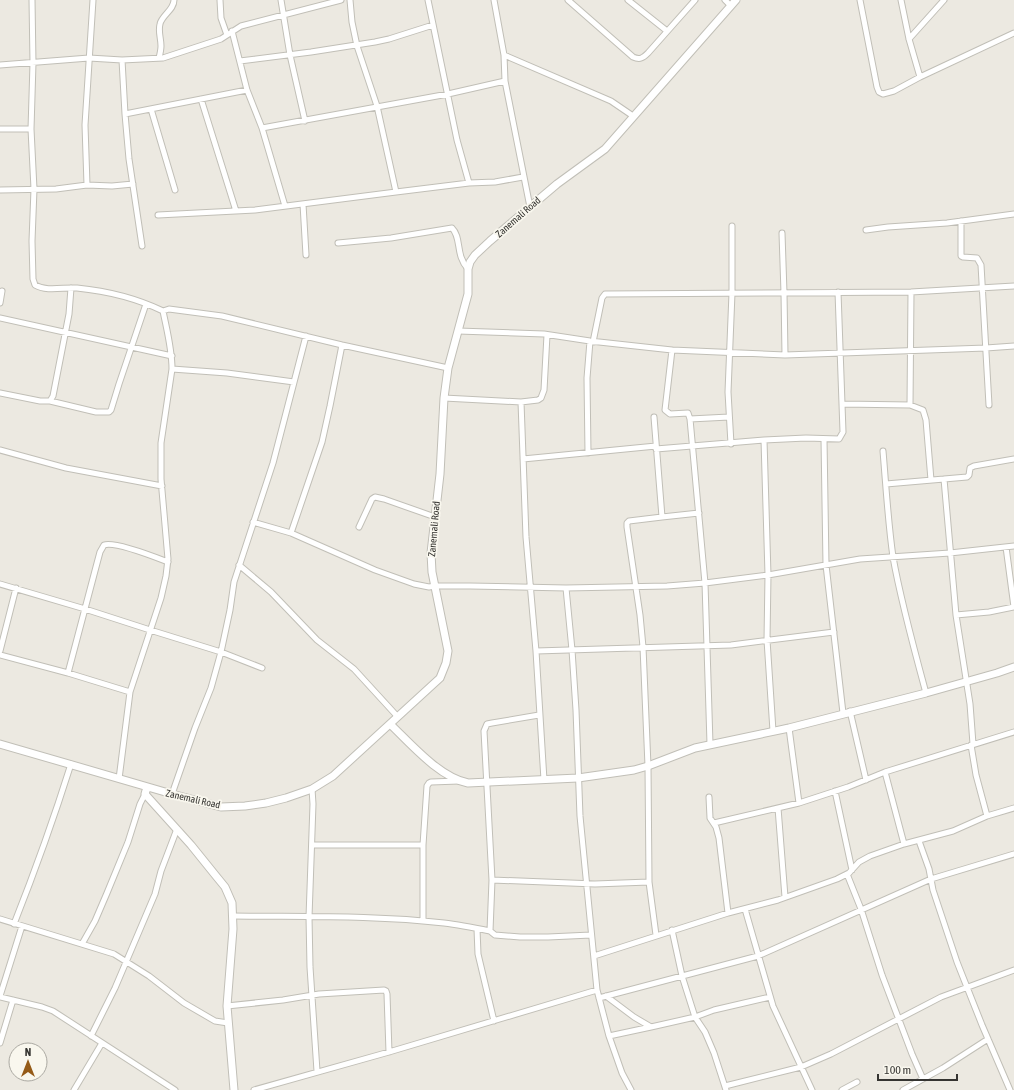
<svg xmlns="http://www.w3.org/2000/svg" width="1014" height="1090" font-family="'Asap Condensed',sans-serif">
<rect width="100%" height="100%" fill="#ece9e1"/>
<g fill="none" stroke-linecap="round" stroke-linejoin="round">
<defs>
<path id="street" d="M 32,0 L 33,63 L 31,129 L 34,189 L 32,241 L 33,279 L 35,285 C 47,292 64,287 77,288 C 107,291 136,298 163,311 L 169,309 L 222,316 L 342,345 L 448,368
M 220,0 L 221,18 L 227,35
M 281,0 L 290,55 L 305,121
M 350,0 L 352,22 L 357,46 L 377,106 L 396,192
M 428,0 L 457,140 L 469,183
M 494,0 L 504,55 L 611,101 L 633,116
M 568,0 L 633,57 C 640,60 643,58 648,53 L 695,0
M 628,0 L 667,31
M 725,0 L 731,6
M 860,0 L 877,87 L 879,92 L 883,94 L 894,91 L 920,77 L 1014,33
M 901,0 L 909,39 L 920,77
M 232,31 L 247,90 L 262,128 L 285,206
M 909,39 L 944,0
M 504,55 L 505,81 L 530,207
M 159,58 C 160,54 161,50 161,46 C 161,38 158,32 160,24 C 162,15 174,10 174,0
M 122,60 L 125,114 L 129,159 L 142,246
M 240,61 L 311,52 L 375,42 L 389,39 L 433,25
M 0,65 L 89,58 L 122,60 L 163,58 L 221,39 L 241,26 L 341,0
M 201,99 L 236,211
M 151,109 L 175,190
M 125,114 L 247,90
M 262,128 L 448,94 L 505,81
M 0,129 L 31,129
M 87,185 L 85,125 L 93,0
M 0,190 L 56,189 L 87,185 L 112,186 L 133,184
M 303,204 L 306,255
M 158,215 L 255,210 L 396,192 L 469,183 L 495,182 L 523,177
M 961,221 L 961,256 L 963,257 L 977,258 L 981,265 L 989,405
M 866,230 L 888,227 L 947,223 L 1014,214
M 782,233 L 784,293 L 785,355
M 338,243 L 391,238 L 452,228 C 462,238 455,255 468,269
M 0,303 L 2,291
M 0,318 L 172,356
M 458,331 L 544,334 L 590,341 L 672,350 L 785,355 L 986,348 L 1014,346
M 593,342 L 602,298 L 605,294 L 911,292 L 1014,286
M 672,350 L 665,410 L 670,414 L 688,413 L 690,419 L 705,583 L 710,744
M 172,369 L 227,373 L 294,382
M 0,393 L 40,401 L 50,401 L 96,412 L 109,412 L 111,410 L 119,384 L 146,304
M 444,398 L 521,402 L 526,537 L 536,651 L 544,780
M 50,401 L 53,396 L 69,314 L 71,288
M 521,402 L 538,400 L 541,398 L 544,390 L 547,335
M 842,404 L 910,405 L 923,410 L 926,420 L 931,480
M 910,405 L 911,292
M 654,417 L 662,517 L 629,521 L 627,523 L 627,527 L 640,615 L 643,647 L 648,766 L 649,882 L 656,935
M 690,419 L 729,417
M 824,439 L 826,565 L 843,713
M 764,440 L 768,575 L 767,640 L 773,731
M 731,444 L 728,392 L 732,293 L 732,226
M 656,449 L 764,440 L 806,438 L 839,439 L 843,432 L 838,292
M 0,450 L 66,468 L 162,486
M 883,451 C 886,486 888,522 893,557 C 901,602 914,649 926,693
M 588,453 L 587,378 L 590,341
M 523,459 L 656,446
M 944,479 L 967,477 L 969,475 L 970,468 L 974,466 L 1014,459
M 886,484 L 944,479 L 956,615 L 970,704 L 973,744
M 662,517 L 699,513
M 253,522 L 291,533 L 375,570 L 414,584 L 429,587 L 435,586 L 470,586 L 566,588 L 667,586 L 705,583 L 768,575 L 860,559 L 950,553 L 1014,546
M 359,527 L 372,499 L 375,497 L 384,499 L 435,517
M 291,533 L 322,442 L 330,406 L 342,345
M 1006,547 L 1014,607
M 239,565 L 271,592 L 317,640 L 354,669 L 397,716
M 0,584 L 85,609 L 150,630 L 221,652 L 262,668
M 566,588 L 572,650 L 576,710 L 580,816 L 597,990 L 609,1036 L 622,1073 L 631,1090
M 956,615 L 989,612 L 1014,607
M 0,651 L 16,588
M 536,651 L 731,645 L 834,632
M 0,655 L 68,673 L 130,692
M 68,673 L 96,567 L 100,552 L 104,545 C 115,541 155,557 168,562
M 850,711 L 866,780
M 789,728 L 799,803
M 971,745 L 976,775 L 987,816
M 885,772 L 904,844
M 119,779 L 130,692 L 161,598 L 166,576 L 168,559 L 161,479 L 161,443 L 172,369 C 172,349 167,331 163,311
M 312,789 L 313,804 L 309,917 L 310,967 L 317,1071
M 835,791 L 852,870
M 172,794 L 195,728 L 211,688 L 221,652 L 230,610 L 234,582 L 273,463 L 306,336
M 709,797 L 710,818 L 716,827 L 719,838 L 728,913
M 778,808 L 785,897
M 714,823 L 799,803 L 848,787 L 885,772 L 1014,732
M 919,841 L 929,869 L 933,890 L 957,962 L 982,1025 L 1010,1090
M 312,845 L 423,845
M 847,874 L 861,909 L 882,975 L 912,1054 L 923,1079
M 492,880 L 595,884 L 649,882
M 745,909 L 773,1006 L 812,1090
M 233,916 C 303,917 375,915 444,923 C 460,925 475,928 490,931 L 495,935 L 520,937 L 548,937 L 591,935
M 0,919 L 114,954 L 149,976 L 184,1003 L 215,1021 L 228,1023
M 423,921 L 423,845 L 427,786 L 429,783 L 431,782 L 459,781
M 14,924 C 35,871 54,818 71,764
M 477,929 L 478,954 L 494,1021
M 672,930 L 682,976 L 695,1017 L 705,1032 L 714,1053 L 726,1090
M 490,931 L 492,880 L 484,731 L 487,724 L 492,723 L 539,715
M 82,944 L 95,921 L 107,893 L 128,842 L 140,804 L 145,794
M 594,956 L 728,913 L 778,900 L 837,879 L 849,873 L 859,862 L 870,856 L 904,844 L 953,831 L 987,816 L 1014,808
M 0,996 L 22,926
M 606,996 L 634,1017 L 651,1027 L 695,1017 L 714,1010 L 770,997
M 0,997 L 42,1007 L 53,1011 L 175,1090
M 599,998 L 758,956 L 931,879 L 1014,854
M 227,1006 L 283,1000 L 319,994 L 384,990 L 386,991 L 387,994 L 389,1052
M 91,1036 L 115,988 L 155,894 L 161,871 L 177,829
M 609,1036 L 651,1027
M 0,1043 L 13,1000
M 725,1086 L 801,1067 L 831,1054 L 941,997 L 1014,970
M 74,1090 L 102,1043
M 254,1090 L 389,1052 L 597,990
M 842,1090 L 857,1082
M 903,1090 L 943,1068 L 988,1039"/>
<path id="secondary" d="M 390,724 C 411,744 439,777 468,783 L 578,778 L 634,770 L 648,766 L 695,748 L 789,728 L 926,693 L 997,673 L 1014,667
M 0,744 L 172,794 L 221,807 L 245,806 L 266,803 L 286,798 L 312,789 L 333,776 L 440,678 L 446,663 L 448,651 L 432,572 L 431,553 L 440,474 L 444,398 L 448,368 L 468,294 L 468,269 L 470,262 L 475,255 L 490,241 L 557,184 L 605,149 L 736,0
M 147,787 L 145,794 L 191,845 L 216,876 L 225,887 L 232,903 L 233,929 L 227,1006 L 234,1090"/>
</defs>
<use href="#street" stroke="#c1bfb7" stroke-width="7"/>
<use href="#secondary" stroke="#c1bfb7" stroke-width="9"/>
<use href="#street" stroke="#fff" stroke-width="5"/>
<use href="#secondary" stroke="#fff" stroke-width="7"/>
</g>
<g text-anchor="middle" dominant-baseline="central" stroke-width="3.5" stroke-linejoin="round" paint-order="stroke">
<g font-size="10" fill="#353431" stroke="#f9f7ee">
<text transform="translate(518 217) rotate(-41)">Zanemali Road</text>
<text transform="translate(434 529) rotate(-85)">Zanemali Road</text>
<text transform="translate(193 799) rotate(13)">Zanemali Road</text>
</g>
</g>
<g transform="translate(28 1062)"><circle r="19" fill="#f9f7ee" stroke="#aba9a2"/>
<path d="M0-3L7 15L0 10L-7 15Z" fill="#955b18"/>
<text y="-6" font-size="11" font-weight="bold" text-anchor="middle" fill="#353431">N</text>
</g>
<path d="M878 1074v6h79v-6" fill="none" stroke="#353431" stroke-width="2"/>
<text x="884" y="1074" font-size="12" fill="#353431" stroke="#f9f7ee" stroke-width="3" paint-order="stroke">100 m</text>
</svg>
